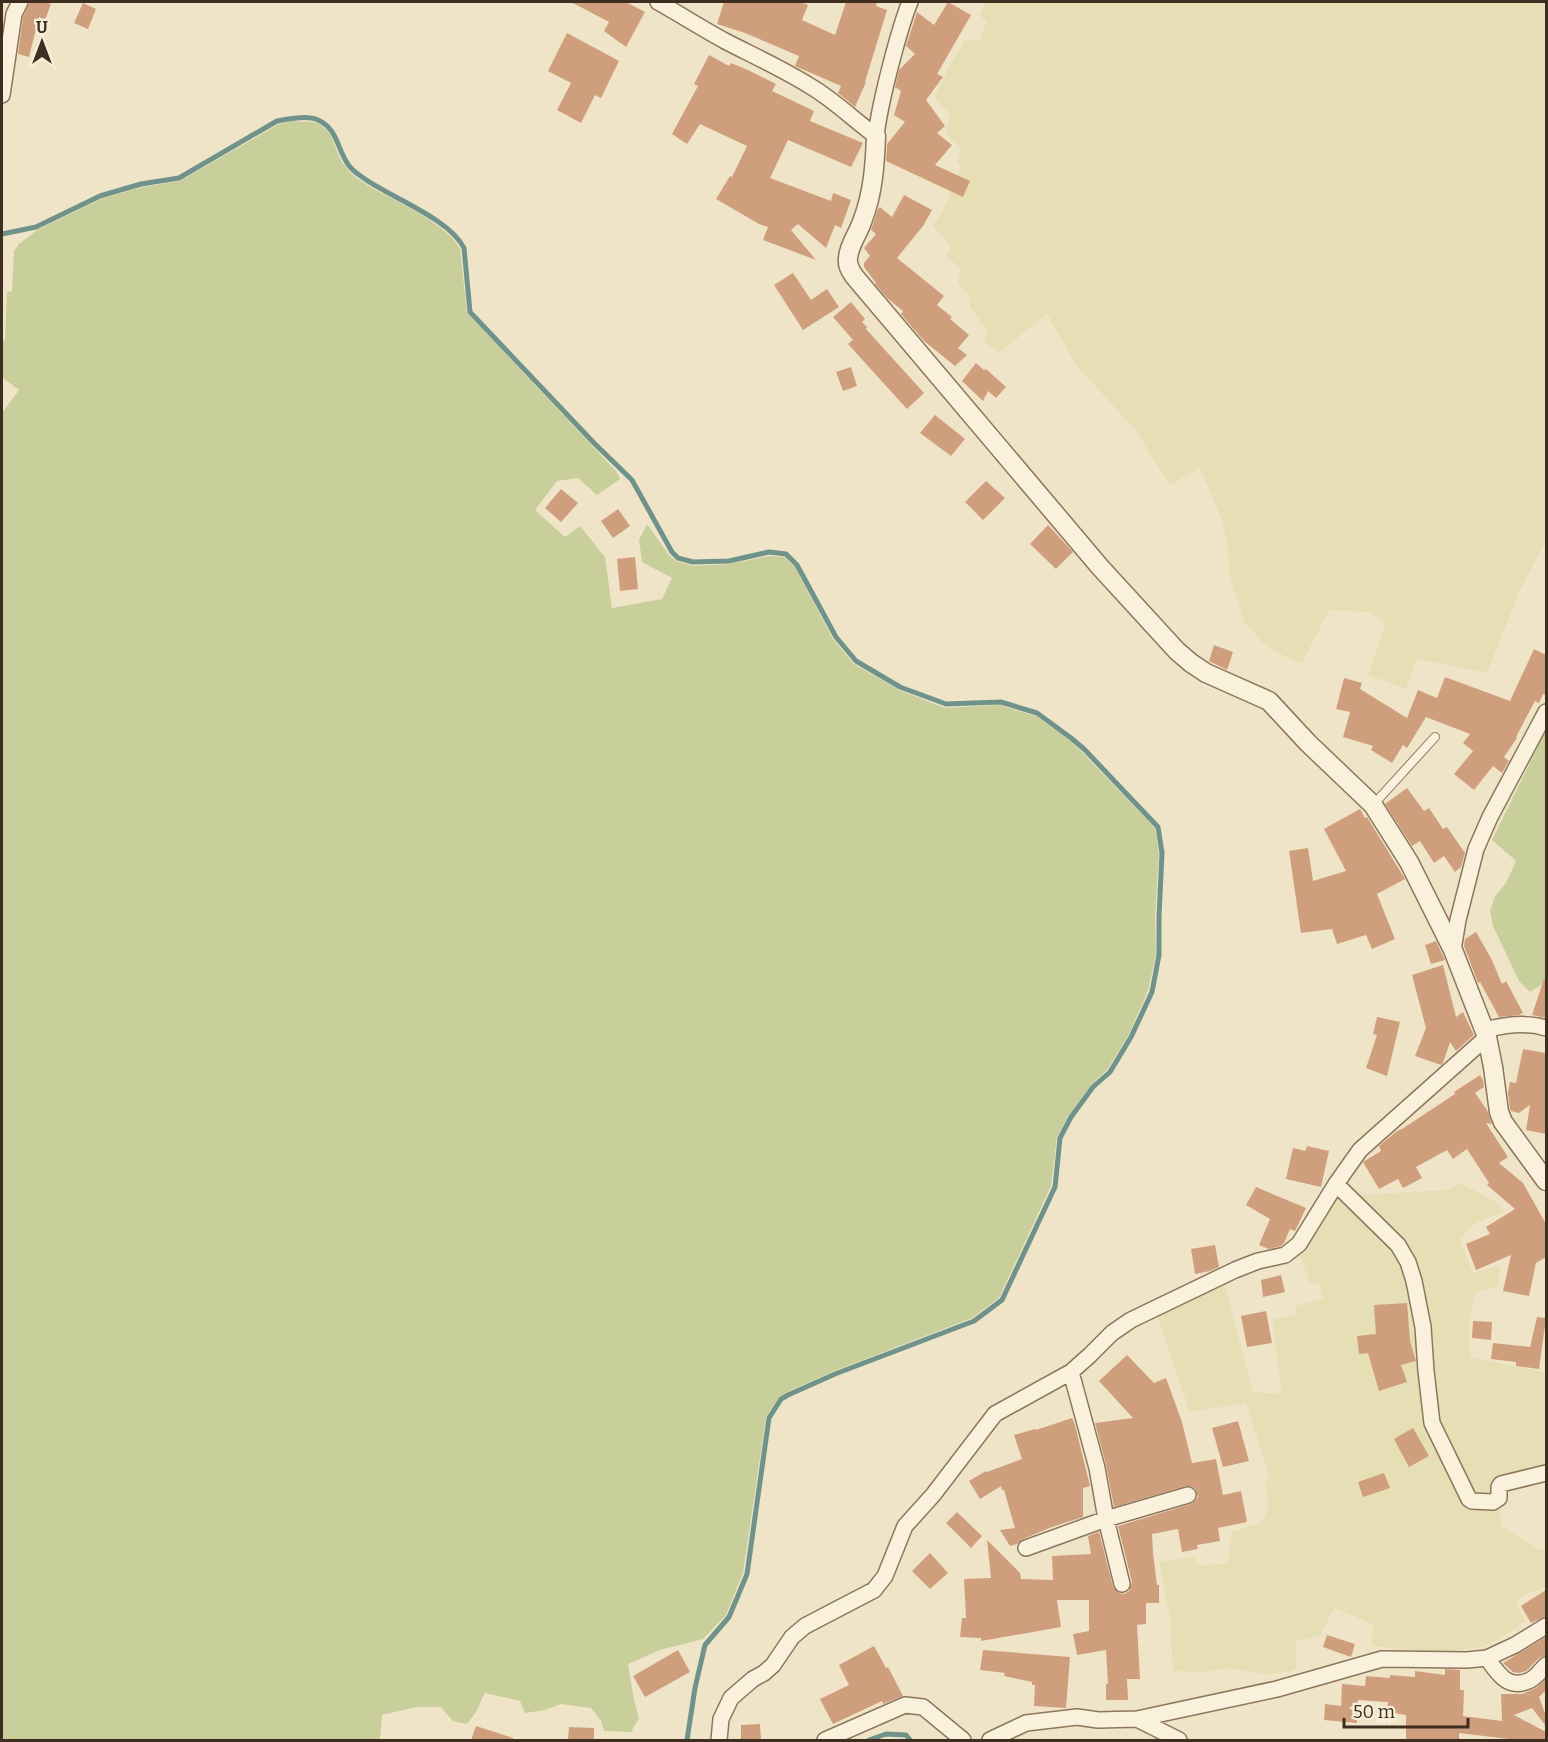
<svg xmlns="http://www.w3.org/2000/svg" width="1548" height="1742" font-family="Bitter,serif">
<rect width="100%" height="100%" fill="#f0e4c8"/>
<path fill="#e6deb5" d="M 986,2 L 1546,2 L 1546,540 L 1519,593 L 1487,673 L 1417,659 L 1406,689 L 1368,675 L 1386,622 L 1368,612 L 1329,610 L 1302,663 L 1286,657 L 1264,644 L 1244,622 L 1229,573 L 1228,551 L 1223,523 L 1200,468 L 1170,485 L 1136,431 L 1077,366 L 1047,314 L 1000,352 L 984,342 L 987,331 L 970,307 L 970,298 L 958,282 L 961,268 L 945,256 L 952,248 L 933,226 L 943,211 L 961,167 L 957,161 L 961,148 L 947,135 L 949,113 L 934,97 L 947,71 L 965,40 L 979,41 L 987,21 L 980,16 Z
M 1460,1183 L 1496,1202 L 1504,1212 L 1485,1219 L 1471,1226 L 1460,1241 L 1473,1273 L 1496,1266 L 1500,1267 L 1498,1287 L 1476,1292 L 1470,1315 L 1469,1345 L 1471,1357 L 1546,1373 L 1546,1468 L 1497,1481 L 1501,1526 L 1538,1549 L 1546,1550 L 1546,1587 L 1526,1594 L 1518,1600 L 1517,1607 L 1526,1621 L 1505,1635 L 1482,1647 L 1437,1653 L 1372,1646 L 1373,1624 L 1334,1608 L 1320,1636 L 1296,1641 L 1296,1669 L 1289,1672 L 1265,1674 L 1230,1668 L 1205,1672 L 1173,1671 L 1170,1619 L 1159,1562 L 1195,1557 L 1197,1565 L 1226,1564 L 1229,1556 L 1232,1532 L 1262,1522 L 1269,1506 L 1265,1485 L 1269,1475 L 1246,1403 L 1190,1412 L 1156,1313 L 1189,1300 L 1195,1296 L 1225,1285 L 1253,1392 L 1282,1394 L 1272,1319 L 1296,1315 L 1295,1306 L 1323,1299 L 1319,1283 L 1310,1283 L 1299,1253 L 1338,1197 L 1356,1195 L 1447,1190 Z"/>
<path fill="#c9cf9b" d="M 293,121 C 300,122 310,121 317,123 C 335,131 334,151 344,165 C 348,171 355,177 361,181 C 386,198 448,222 460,249 L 467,313 L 616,471 L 620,479 L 597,495 L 578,478 L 557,481 L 535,510 L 565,537 L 580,526 L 605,557 L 612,608 L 662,599 L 672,578 L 642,562 L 639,540 L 647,524 L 669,555 L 676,561 L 693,566 L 729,564 L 769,556 L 785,557 L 795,567 L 833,639 L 854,664 L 899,690 L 945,708 L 1000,705 L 1036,716 L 1069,740 L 1081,751 L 1155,828 L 1159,854 L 1155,916 L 1156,954 L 1148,991 L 1128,1036 L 1107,1070 L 1091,1085 L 1068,1116 L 1057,1137 L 1051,1186 L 999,1298 L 972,1318 L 834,1371 L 787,1392 L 779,1397 L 766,1417 L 743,1573 L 726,1615 L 703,1639 L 660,1650 L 628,1664 L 634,1700 L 639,1718 L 631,1732 L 604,1731 L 601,1721 L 591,1708 L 561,1704 L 545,1710 L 525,1713 L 520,1701 L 485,1693 L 476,1712 L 467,1724 L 453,1721 L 441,1707 L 416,1707 L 382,1715 L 380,1740 L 2,1740 L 2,413 L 19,390 L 2,377 L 2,341 L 5,340 L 7,292 L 12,291 L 14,251 L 19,244 L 37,230 L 101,199 L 142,187 L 180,181 L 279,124 Z
M 1546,730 L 1546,984 L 1544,983 L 1530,992 L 1519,981 L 1493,926 L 1490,911 L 1495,896 L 1506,883 L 1516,861 L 1492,840 Z"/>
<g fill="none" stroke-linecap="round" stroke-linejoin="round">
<path stroke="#6f938a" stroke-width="5" d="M 2,234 L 36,227 L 100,196 L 141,184 L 179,178 L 277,121 C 289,119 307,115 318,120 C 336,128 337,146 346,161 C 349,168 356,173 362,177 C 389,197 449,218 464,248 L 470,312 L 594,443 L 632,480 L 672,552 L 678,558 L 693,562 L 729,561 L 769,552 L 786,554 L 797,565 L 836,637 L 856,661 L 900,687 L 946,704 L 1001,702 L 1037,713 L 1071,738 L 1084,749 L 1158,827 L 1162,853 L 1159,916 L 1159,955 L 1152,992 L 1131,1037 L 1110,1072 L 1093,1087 L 1071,1117 L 1060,1138 L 1055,1187 L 1002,1300 L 974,1321 L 835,1374 L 788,1395 L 781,1399 L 769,1418 L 747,1574 L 729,1617 L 705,1645 L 695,1688 L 687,1740
M 869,1740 L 886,1734 L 906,1735 L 910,1740"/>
</g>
<path fill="#cf9f7d" d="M 30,2 L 44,2 L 51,4 L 45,20 L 39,17 L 29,57 L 18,54 L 23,17 Z
M 571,2 L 626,2 L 645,12 L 626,47 L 604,31 L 609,22 Z
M 724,2 L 800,2 L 808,5 L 802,20 L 835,35 L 846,2 L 877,2 L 876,6 L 887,10 L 865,82 L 866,82 L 855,107 L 838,93 L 841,86 L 795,66 L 799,56 L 745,33 L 717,24 Z
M 948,2 L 971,15 L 937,74 L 943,77 L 926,100 L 945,126 L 937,133 L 952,145 L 935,165 L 970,181 L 963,197 L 886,161 L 887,144 L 905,122 L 894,115 L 901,91 L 895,87 L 899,70 L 915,54 L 906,46 L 917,12 L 934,25 Z
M 83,3 L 96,9 L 88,29 L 74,23 Z
M 567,33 L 619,61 L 601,98 L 595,95 L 581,123 L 557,110 L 571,83 L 548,71 Z
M 709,55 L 729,66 L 731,63 L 748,70 L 776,84 L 772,91 L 814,111 L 810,121 L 863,143 L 851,167 L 788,140 L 770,178 L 831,201 L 833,193 L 851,200 L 841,228 L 835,225 L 826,248 L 798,224 L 791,230 L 816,260 L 763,240 L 768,227 L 759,224 L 716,199 L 730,176 L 732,177 L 747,146 L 700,124 L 687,144 L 672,134 L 698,86 L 694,84 Z
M 904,195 L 932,210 L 923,226 L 897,258 L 944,296 L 937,305 L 952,317 L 950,319 L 969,335 L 958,348 L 967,355 L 955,366 L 924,341 L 901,314 L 903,311 L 887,298 L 875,284 L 876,283 L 864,267 L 864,263 L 870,256 L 864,248 L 876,234 L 871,230 L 878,209 L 880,207 L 892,217 Z
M 793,273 L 811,300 L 827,289 L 839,307 L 803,330 L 774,285 Z
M 851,302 L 865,319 L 862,322 L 867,327 L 866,329 L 924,393 L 907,409 L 848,344 L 853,340 L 833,317 Z
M 976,363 L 984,370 L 986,369 L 1006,387 L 996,398 L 988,391 L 983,401 L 962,381 Z
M 851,367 L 857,386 L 843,391 L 836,372 Z
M 935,415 L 965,439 L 951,456 L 920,433 Z
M 986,481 L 1005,498 L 983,520 L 965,502 Z
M 561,489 L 578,503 L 561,522 L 545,508 Z
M 618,509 L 630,526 L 613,538 L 601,521 Z
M 1048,525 L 1073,552 L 1056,569 L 1030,544 Z
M 635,557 L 638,589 L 620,591 L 617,559 Z
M 1214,645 L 1233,652 L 1227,670 L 1209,661 Z
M 1534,649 L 1546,655 L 1546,695 L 1543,694 L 1539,703 L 1535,701 L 1516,737 L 1517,738 L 1504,757 L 1509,761 L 1502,773 L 1493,766 L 1474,790 L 1454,774 L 1473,751 L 1463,743 L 1470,734 L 1426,717 L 1407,748 L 1403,745 L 1392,763 L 1371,750 L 1373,746 L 1343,737 L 1350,712 L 1336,709 L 1344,678 L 1362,683 L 1360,689 L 1407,718 L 1418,690 L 1437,698 L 1445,677 L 1510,701 Z
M 1407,788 L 1424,811 L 1429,808 L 1443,829 L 1447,827 L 1465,853 L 1461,867 L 1455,872 L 1444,856 L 1434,863 L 1420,841 L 1412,846 L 1385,804 Z
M 1360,809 L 1365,818 L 1367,817 L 1405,879 L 1377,894 L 1395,939 L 1372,949 L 1366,935 L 1337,944 L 1332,929 L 1301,933 L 1289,851 L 1308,848 L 1313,881 L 1346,871 L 1324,829 Z
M 1476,932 L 1491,958 L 1502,984 L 1506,981 L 1523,1013 L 1519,1015 L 1499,1017 L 1480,982 L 1478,983 L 1464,946 L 1465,939 Z
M 1436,941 L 1445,960 L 1431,964 L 1425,945 Z
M 1443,965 L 1456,1017 L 1463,1012 L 1474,1035 L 1456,1051 L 1450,1042 L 1443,1063 L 1441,1065 L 1415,1056 L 1426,1028 L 1412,975 Z
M 1544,979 L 1546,979 L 1546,1018 L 1532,1015 Z
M 1377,1017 L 1400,1022 L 1387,1076 L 1366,1068 L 1377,1035 L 1373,1034 Z
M 1523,1049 L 1546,1053 L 1546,1134 L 1526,1130 L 1530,1105 L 1519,1113 L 1511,1111 L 1510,1109 L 1508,1093 L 1510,1082 L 1516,1083 Z
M 1480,1075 L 1483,1080 L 1484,1087 L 1475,1093 L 1487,1110 L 1492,1124 L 1486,1123 L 1508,1157 L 1499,1163 L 1523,1183 L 1546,1224 L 1546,1257 L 1536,1263 L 1529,1296 L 1503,1291 L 1511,1255 L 1476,1270 L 1466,1244 L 1490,1234 L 1486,1227 L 1515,1209 L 1487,1185 L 1489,1183 L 1467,1149 L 1453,1159 L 1447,1150 L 1416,1167 L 1422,1178 L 1403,1188 L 1398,1179 L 1379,1189 L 1363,1162 L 1381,1151 L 1379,1146 L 1397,1131 L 1402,1129 L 1455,1094 L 1454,1092 Z
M 1307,1146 L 1329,1151 L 1321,1187 L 1286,1179 L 1293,1148 L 1305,1151 Z
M 1256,1187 L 1306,1208 L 1295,1231 L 1290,1229 L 1284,1243 L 1281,1246 L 1269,1249 L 1259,1245 L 1270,1219 L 1246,1205 Z
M 1215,1245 L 1219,1267 L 1210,1271 L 1195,1274 L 1191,1249 Z
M 1281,1275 L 1285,1292 L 1263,1297 L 1261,1280 Z
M 1407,1303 L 1410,1341 L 1416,1361 L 1401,1365 L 1407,1382 L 1379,1391 L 1368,1353 L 1359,1354 L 1357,1336 L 1376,1334 L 1374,1305 Z
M 1266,1311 L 1272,1343 L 1247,1347 L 1241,1316 Z
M 1537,1317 L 1546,1318 L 1539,1369 L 1516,1366 L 1516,1362 L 1491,1359 L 1493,1343 L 1530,1347 Z
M 1473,1321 L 1492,1322 L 1491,1340 L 1472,1338 Z
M 1127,1355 L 1154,1383 L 1166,1378 L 1182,1422 L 1192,1463 L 1216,1459 L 1223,1495 L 1241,1491 L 1247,1522 L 1218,1528 L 1220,1541 L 1197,1545 L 1198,1549 L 1182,1552 L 1178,1529 L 1152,1534 L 1153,1553 L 1157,1585 L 1159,1585 L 1159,1603 L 1146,1603 L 1146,1624 L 1137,1625 L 1140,1679 L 1127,1679 L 1128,1700 L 1106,1700 L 1106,1684 L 1108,1684 L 1106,1650 L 1077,1655 L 1073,1634 L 1089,1631 L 1089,1600 L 1057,1600 L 1061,1627 L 981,1641 L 981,1638 L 960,1637 L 962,1618 L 966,1618 L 964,1579 L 991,1578 L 987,1540 L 1020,1573 L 1021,1579 L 1053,1580 L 1052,1556 L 1091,1554 L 1088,1536 L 1099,1532 L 1113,1587 L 1119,1593 L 1124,1594 L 1129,1591 L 1132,1582 L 1118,1526 L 1191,1504 L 1195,1501 L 1198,1497 L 1195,1488 L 1191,1486 L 1186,1486 L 1114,1507 L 1106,1465 L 1095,1423 L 1133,1418 L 1099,1381 Z
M 1072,1418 L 1075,1425 L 1090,1486 L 1083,1488 L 1083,1517 L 1052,1527 L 1023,1539 L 1017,1544 L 1010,1546 L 1000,1530 L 1015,1528 L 1004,1490 L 1002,1490 L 1001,1486 L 980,1499 L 969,1481 L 986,1471 L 987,1472 L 1022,1459 L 1014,1435 L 1035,1429 L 1036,1430 Z
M 1238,1421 L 1249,1461 L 1223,1467 L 1212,1428 Z
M 1413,1428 L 1429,1456 L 1409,1467 L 1394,1439 Z
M 1384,1473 L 1390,1488 L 1363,1497 L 1358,1482 Z
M 957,1512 L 982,1536 L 971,1548 L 946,1523 Z
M 930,1553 L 948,1573 L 930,1589 L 912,1571 Z
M 1546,1590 L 1546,1616 L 1531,1623 L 1521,1606 Z
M 1327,1635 L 1355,1644 L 1351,1657 L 1323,1647 Z
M 1546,1637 L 1546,1655 L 1539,1658 L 1526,1671 L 1519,1673 L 1513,1672 L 1503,1663 Z
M 874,1646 L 886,1668 L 888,1667 L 903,1696 L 883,1704 L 882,1701 L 833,1724 L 820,1699 L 849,1685 L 839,1665 Z
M 678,1650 L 690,1672 L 645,1697 L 633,1676 Z
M 983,1650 L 1070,1657 L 1066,1708 L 1034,1706 L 1035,1685 L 1032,1685 L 1032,1682 L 1004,1676 L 1005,1673 L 980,1670 Z
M 1445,1669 L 1460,1670 L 1460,1690 L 1464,1690 L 1463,1716 L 1502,1721 L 1501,1694 L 1522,1694 L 1536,1688 L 1546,1679 L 1546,1690 L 1539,1697 L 1546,1716 L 1546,1724 L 1545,1725 L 1532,1708 L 1514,1715 L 1546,1732 L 1546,1740 L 1517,1740 L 1459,1733 L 1459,1740 L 1406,1740 L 1406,1715 L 1387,1712 L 1388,1702 L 1358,1700 L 1357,1723 L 1324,1720 L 1325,1704 L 1341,1706 L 1342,1684 L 1365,1686 L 1366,1676 L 1390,1678 L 1390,1675 L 1415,1677 L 1415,1671 L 1445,1675 Z
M 760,1724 L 761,1740 L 741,1740 L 741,1725 Z
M 476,1726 L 513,1738 L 513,1740 L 471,1740 Z
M 569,1727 L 594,1728 L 594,1740 L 568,1740 Z"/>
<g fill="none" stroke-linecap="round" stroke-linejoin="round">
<defs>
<path id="service" d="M 1374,804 L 1435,737"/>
<path id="minor" d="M 658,2 C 681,15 703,29 725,41 C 754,56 783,69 810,86 C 834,100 854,120 876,136 C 879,109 886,83 893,56 C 898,38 903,19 910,2
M 2,95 L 14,14 L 20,2
M 1453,950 L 1458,920 L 1476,849 L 1490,817 L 1546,712
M 1485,1030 C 1504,1025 1527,1022 1546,1028
M 1336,1184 L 1398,1245 L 1408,1262 L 1414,1281 L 1423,1327 L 1426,1371 L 1432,1423 L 1469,1499 L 1472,1501 L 1493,1502 L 1499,1498 L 1499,1487 L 1501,1484 L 1546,1473
M 1071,1372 L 1097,1468 L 1106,1519 L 1122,1584
M 1026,1548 L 1106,1519 L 1188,1495
M 1487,1658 C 1497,1672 1507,1690 1528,1681 C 1535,1679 1541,1670 1546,1665
M 1137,1719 L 1179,1740
M 719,1740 L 721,1719 L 731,1698 L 753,1679 L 764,1673 L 773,1665 L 792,1637 L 805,1626 L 874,1590 L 885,1576 L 905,1526 L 933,1495 L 995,1414 L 1071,1372 L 1090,1355 L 1112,1333 L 1131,1320 L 1235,1270 L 1258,1261 L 1285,1255 L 1299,1244 L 1336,1184 L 1360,1150 L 1487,1037
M 825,1740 L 905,1705 L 923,1707 L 963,1740
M 990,1740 L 1026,1723 L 1077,1717 L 1098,1720 L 1137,1719 L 1277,1689 L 1382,1659 L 1467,1660 L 1487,1658 L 1515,1645 L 1546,1626"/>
<path id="tertiary" d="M 876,136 C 875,164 873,193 863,219 C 859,233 849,244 848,258 C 847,265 850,270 854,276 L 1100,567 L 1177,651 L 1191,663 L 1206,673 L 1269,701 L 1308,743 L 1373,805 L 1409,862 L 1453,950 L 1487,1037 L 1493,1067 L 1499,1112 L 1503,1122 L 1546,1181"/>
</defs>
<use href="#service" stroke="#8d765c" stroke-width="10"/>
<use href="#minor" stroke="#8d765c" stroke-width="18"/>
<use href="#tertiary" stroke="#8d765c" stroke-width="21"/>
<use href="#service" stroke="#faf1dc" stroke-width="8"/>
<use href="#minor" stroke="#faf1dc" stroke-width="15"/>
<use href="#tertiary" stroke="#faf1dc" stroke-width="18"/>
</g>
<rect width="1548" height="1742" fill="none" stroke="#3d2e20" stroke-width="6"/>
<g transform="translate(42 42)" stroke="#f7eed8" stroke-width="4.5" paint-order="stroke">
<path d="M0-4.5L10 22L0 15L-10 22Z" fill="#3d2e20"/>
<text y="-9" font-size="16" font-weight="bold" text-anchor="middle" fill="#3d2e20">U</text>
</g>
<path d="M1344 1718v9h124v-9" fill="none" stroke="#3d2e20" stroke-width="3"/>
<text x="1353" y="1718" font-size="18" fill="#3d2e20" stroke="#f7eed8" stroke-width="4.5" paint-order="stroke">50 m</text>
</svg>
